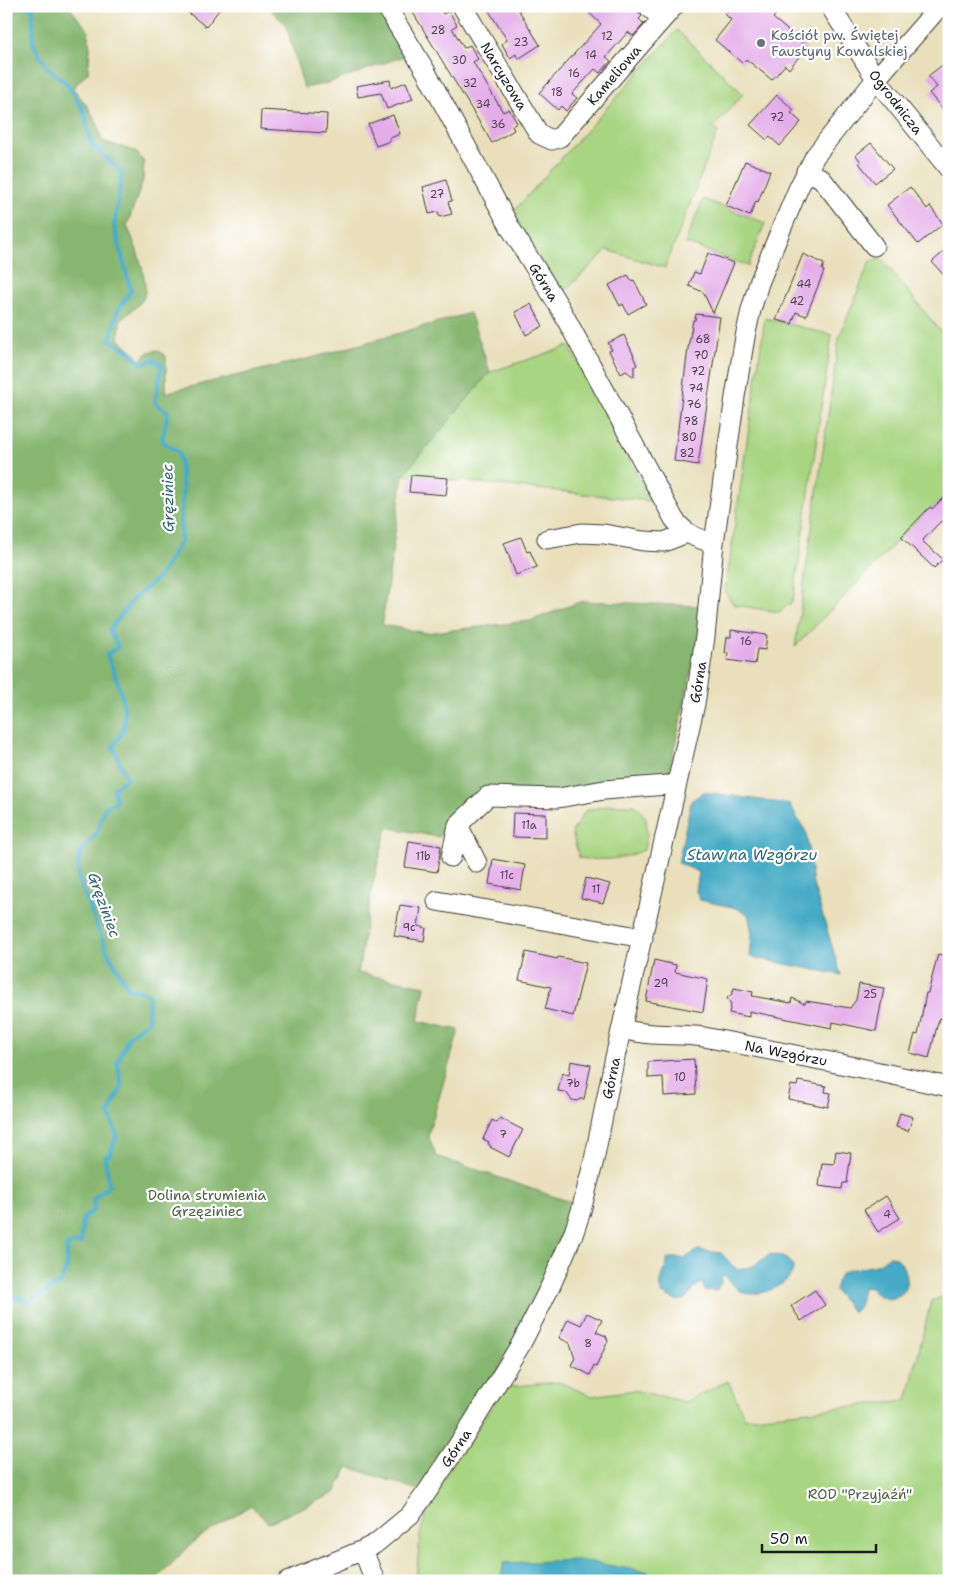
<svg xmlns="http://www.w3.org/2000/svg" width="955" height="1587" font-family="'Shantell Sans',sans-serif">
<rect width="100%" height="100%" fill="#fff"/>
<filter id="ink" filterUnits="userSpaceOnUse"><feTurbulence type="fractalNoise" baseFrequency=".02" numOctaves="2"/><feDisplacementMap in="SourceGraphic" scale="10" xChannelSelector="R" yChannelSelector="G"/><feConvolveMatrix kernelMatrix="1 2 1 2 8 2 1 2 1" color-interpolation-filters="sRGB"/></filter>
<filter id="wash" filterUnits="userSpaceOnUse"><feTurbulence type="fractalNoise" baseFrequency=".0096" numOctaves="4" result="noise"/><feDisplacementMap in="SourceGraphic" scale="20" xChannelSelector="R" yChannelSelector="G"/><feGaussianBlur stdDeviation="1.12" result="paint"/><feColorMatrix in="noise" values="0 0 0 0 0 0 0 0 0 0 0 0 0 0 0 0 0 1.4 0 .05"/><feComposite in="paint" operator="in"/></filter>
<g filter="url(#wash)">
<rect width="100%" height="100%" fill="#e9dfbb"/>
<path fill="#a9d582" stroke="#62784f" d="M 677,30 L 743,94 L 713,128 L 718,131 L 665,268 L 607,250 L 563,293 L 511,214 Z
M 703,199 L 765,223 L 748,266 L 685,243 Z
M 882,259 L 949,342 L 949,492 L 932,509 L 930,507 L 795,647 L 839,338 L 870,261 Z
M 765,318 L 832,335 L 794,595 L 791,603 L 779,612 L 734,605 L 725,592 Z
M 569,346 L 651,501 L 403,475 L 490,372 Z
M 610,805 L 635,805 L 646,818 L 647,834 L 644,850 C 621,860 603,861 579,858 L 572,832 L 585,811 Z
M 949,1295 L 949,1581 L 416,1581 L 420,1534 L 432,1496 L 505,1387 L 559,1382 L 592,1396 L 634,1390 L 685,1402 L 728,1381 L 745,1418 L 907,1400 L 931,1301 Z"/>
<path fill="#86b670" stroke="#516946" d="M 6,6 L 68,6 L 88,30 L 90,48 L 88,72 L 73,88 L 88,107 L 98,125 L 102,141 L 135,151 L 144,162 L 143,180 L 127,226 C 134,240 151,285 143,299 C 139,306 126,315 120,321 L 119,339 L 135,353 L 139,361 L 149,352 L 158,350 L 166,356 L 166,389 L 164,393 L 315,357 L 470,313 L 490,372 L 403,475 L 382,625 L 426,633 L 530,621 L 582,601 L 700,606 L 701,626 L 668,777 L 554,792 L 477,788 L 475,802 L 438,837 L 387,827 L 372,887 L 358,973 L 425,986 L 418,1021 L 459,1030 L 428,1135 L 436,1156 L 576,1204 L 553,1264 L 491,1383 L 418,1490 L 348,1467 L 335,1493 L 268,1523 L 251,1505 L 197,1539 L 154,1581 L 6,1581 Z
M 267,6 L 377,6 L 393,33 L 404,56 L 329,83 L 304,88 L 286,25 Z"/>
<path fill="#45aac5" stroke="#306370" d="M 704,792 L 789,804 L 806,832 L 813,884 L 841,975 L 750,957 L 752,934 L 748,914 L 736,908 L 700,900 L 696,891 L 699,872 L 678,863 L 691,801 Z
M 698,1250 L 721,1253 L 733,1266 L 738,1270 L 753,1266 L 771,1254 C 825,1264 766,1303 742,1292 C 735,1289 730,1281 725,1276 L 722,1275 L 721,1283 L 716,1291 L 711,1290 L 705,1292 L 702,1283 C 683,1293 691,1310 662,1294 C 655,1281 667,1273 667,1260 L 670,1258 L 685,1258 Z
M 890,1256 L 897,1258 C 905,1266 907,1278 906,1289 C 894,1304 881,1300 870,1288 L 864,1287 C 860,1295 863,1305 854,1312 L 851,1310 L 835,1291 C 835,1262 862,1272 880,1263 C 883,1261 886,1258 890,1256 Z
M 578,1560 L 648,1572 L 652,1581 L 500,1581 L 504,1563 Z"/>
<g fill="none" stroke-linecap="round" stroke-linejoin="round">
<path stroke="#45aac5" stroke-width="4.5" d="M 6,1296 L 9,1295 L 29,1301 L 59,1284 L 67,1268 L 67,1245 L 81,1243 L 83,1218 L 94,1210 L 93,1199 L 109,1186 L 105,1157 L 110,1154 L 117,1135 L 109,1113 L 122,1086 L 117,1063 L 129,1036 L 148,1021 L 149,994 L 128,988 L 107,951 L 78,877 L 79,854 L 96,834 L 105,807 L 116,802 L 114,788 L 127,778 L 113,747 C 116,741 123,733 124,727 C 127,702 116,677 107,655 L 118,647 L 109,630 L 133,600 L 159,577 L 181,541 L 181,512 L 183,492 L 179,453 L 162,441 L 168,412 L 155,403 L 162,365 L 154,360 L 141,364 L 130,351 L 110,340 L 118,310 L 131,291 L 114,226 L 122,172 L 91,144 L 84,111 L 68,85 L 47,67 L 33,43 L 33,9 L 25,6"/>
</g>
<g id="blocks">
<path fill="#e4ade9" d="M 180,6 L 222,6 L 206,27 Z
M 409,6 L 439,6 L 443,14 L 449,11 L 457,25 L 452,28 L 464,48 L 470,45 L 478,59 L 473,62 L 503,112 L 509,109 L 517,123 L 512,126 L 514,130 L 492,143 Z
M 486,6 L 516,6 L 540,45 L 518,59 L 516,54 L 510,58 L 502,44 L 507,40 Z
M 582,6 L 631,6 L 642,16 L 639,19 L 644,24 L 633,36 L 628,32 L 606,57 L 611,61 L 600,73 L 595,69 L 572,94 L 577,98 L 566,111 L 561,106 L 558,110 L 539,93 L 601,24 Z
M 732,6 L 783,6 L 773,18 L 807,47 L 789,69 L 785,65 L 772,80 L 746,59 L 742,63 L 715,40 L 731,20 L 725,14 Z
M 949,60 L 949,117 L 929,93 L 937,87 L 928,76 Z
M 390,80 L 391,88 L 406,82 L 413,99 L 387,109 L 381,93 L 358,97 L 356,86 Z
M 777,95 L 794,110 L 791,113 L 801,122 L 780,146 L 770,137 L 767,140 L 750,125 Z
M 261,110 L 327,114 L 326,133 L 260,129 Z
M 393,115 L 400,134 L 390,138 L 390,141 L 376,146 L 368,124 Z
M 871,143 L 893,169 L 875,183 L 859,163 L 861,162 L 856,155 Z
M 745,161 L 770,171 L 758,202 L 756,201 L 750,216 L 726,206 Z
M 446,180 L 452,201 L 448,202 L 452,214 L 440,217 L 438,212 L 429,214 L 423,187 Z
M 910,187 L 927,209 L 930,206 L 943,224 L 918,244 L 887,205 Z
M 949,247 L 949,281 L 932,262 Z
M 708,253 L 734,263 L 713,313 L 703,292 L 689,286 L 694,272 L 700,274 Z
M 803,254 L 824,264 L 822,270 L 824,271 L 806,316 L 796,312 L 792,324 L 776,320 Z
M 628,275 L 632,281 L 634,280 L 646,304 L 628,314 L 623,304 L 620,306 L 609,285 Z
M 531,304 L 543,326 L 526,335 L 515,312 Z
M 696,314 L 720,317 L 698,465 L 674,461 L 688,348 L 693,320 L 695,320 Z
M 624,335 L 634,356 L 633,356 L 637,365 L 634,367 L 634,377 L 626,371 L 621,374 L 609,351 L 612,350 L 608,343 Z
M 411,475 L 448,478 L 446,495 L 409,492 Z
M 949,492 L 949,528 L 941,521 L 922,541 L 943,559 L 934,568 L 901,537 L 930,507 L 932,509 Z
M 521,537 L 527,552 L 530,551 L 537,567 L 516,575 L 504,543 Z
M 731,630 L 767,635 L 765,650 L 757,649 L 755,664 L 727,660 L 728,653 L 725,653 L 727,637 L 731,637 Z
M 513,813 L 546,814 L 546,838 L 512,837 Z
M 409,841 L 441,846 L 437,872 L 405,867 Z
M 493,859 L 525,865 L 521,890 L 489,884 Z
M 586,878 L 610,884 L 603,903 L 581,898 Z
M 400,905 L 421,908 L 418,926 L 426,928 L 424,941 L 394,936 Z
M 526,952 L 557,959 L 558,957 L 586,963 L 573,1016 L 545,1009 L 551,987 L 519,980 Z
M 938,954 L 949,957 L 949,997 L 944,1019 L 939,1018 L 929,1058 L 910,1053 L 915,1034 L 918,1035 L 926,993 L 928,993 Z
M 654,960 L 676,965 L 675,972 L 708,979 L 703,1012 L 646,1001 Z
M 859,984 L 884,988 L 876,1031 L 833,1022 L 832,1028 L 749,1011 L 749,1017 L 729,1013 L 731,1004 L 727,998 L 732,994 L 734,988 L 753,992 L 752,996 L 791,1003 L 792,998 L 805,1004 L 806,1001 L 850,1008 L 856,1000 Z
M 694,1059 L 696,1094 L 664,1096 L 663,1077 L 648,1078 L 648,1062 Z
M 571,1061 L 591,1065 L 584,1099 L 580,1099 L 577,1101 L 572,1100 L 566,1092 L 558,1091 L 562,1073 L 569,1075 Z
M 798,1081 L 826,1086 L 825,1092 L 831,1093 L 828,1107 L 788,1099 L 791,1085 L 797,1086 Z
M 900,1113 L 913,1117 L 908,1131 L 896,1127 Z
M 500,1118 L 523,1130 L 509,1157 L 490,1147 L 491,1146 L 488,1144 L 489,1142 L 483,1139 L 492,1120 L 497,1123 Z
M 836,1151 L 851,1153 L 847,1183 L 843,1183 L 842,1189 L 819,1186 L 822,1163 L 834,1164 Z
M 886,1196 L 900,1218 L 878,1232 L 864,1210 Z
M 815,1290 L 825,1305 L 801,1321 L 791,1306 Z
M 587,1313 L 602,1320 L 596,1332 L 606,1336 L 608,1341 L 596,1367 L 594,1366 L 590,1375 L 571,1365 L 575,1358 L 570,1343 L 559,1338 L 568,1319 L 581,1325 Z"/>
</g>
</g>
<g filter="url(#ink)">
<use href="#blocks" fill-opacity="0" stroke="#3b3934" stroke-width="1"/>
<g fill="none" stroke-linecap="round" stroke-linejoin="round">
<defs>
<path id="minor" d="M 386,6 L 425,70 L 511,229 L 559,306 L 674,519 C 685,534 697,539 714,543
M 462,6 L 539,134 L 552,140 L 560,137 L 674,6
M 648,6 L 662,19
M 830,6 L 876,79 L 949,169
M 806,171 L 821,178 L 874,246
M 547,539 L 582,533 L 604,534 L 643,541 L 664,542 L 687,533
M 458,825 L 477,863
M 451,857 L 458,825 L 488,796 L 558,798 L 604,790 L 667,785 L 676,787
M 437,901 L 643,938
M 623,1029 C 649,1037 677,1033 704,1037 L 856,1067 L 949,1087
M 363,1550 L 375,1581
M 288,1581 L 363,1550 L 375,1544 L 410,1515 L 427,1492 L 472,1424 L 521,1344 L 551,1285 L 574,1232 L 581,1211 L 594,1160 L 613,1066 L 695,704 L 705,637 L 714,543 L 735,397 L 745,337 L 751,310 L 759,283 L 777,239 L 799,187 L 815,156 L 876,79 L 940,6"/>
</defs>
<use href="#minor" stroke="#3b3934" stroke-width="21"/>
<use href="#minor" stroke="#fff" stroke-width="19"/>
</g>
</g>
<circle fill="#6b7280" stroke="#fff" stroke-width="2" cx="761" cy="43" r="5"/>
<g text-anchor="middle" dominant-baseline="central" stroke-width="4.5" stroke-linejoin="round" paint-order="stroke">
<g font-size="11" fill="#4e404f">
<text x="438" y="30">28</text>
<text x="607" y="36">12</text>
<text x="521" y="42">23</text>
<text x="591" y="55">14</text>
<text x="459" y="60">30</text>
<text x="574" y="73">16</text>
<text x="470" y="83">32</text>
<text x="557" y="92">18</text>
<text x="483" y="104">34</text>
<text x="777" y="117">72</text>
<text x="498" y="124">36</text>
<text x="437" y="194">27</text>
<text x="804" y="284">44</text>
<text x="797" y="301">42</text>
<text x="703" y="339">68</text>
<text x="701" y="355">70</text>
<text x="698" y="371">72</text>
<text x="696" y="388">74</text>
<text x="694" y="404">76</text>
<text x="691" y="421">78</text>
<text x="689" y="437">80</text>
<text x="687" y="453">82</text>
<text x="746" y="641">16</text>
<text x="529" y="825">11a</text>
<text x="423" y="856">11b</text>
<text x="507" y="875">11c</text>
<text x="596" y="889">11</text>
<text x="409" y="927">9c</text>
<text x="661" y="983">29</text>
<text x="870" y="994">25</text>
<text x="680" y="1077">10</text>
<text x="573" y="1083">7b</text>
<text x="503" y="1134">7</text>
<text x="887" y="1214">4</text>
<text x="588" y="1343">8</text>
</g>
<g font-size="14" fill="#5b616d" stroke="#fff" text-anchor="start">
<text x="771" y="35">Kościół pw. Świętej<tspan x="771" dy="16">Faustyny Kowalskiej</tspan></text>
</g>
<g font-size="14" fill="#1c1c1c" stroke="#fff">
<text transform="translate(614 75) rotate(-49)">Kameliowa</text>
<text transform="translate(504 76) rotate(59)">Narcyzowa</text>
<text transform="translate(896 102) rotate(52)">Ogrodnicza</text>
<text transform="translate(544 282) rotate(58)">Górna</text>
<text transform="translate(698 682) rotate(-80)">Górna</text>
<text transform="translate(786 1053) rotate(11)">Na Wzgórzu</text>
<text transform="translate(611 1078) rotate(-78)">Górna</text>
<text transform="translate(456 1448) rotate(-56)">Górna</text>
</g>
<g font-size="14" fill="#4d5d40" stroke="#fff">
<text x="207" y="1195">Dolina strumienia<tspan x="207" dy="16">Grzęziniec</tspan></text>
<text x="860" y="1494">ROD "Przyjaźń"</text>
</g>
<g font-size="15" font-style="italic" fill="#306370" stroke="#fff">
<text transform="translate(168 498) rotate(-91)">Gręziniec</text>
<text x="752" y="855">Staw na Wzgórzu</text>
<text transform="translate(104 905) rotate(70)">Gręziniec</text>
</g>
</g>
<rect width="955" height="1587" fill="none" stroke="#fff" stroke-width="25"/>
<path d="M762 1544v8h114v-8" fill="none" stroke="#1c1c1c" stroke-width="2.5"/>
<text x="770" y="1544" font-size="15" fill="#1c1c1c" stroke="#ffffff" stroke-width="4" paint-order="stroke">50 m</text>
</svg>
